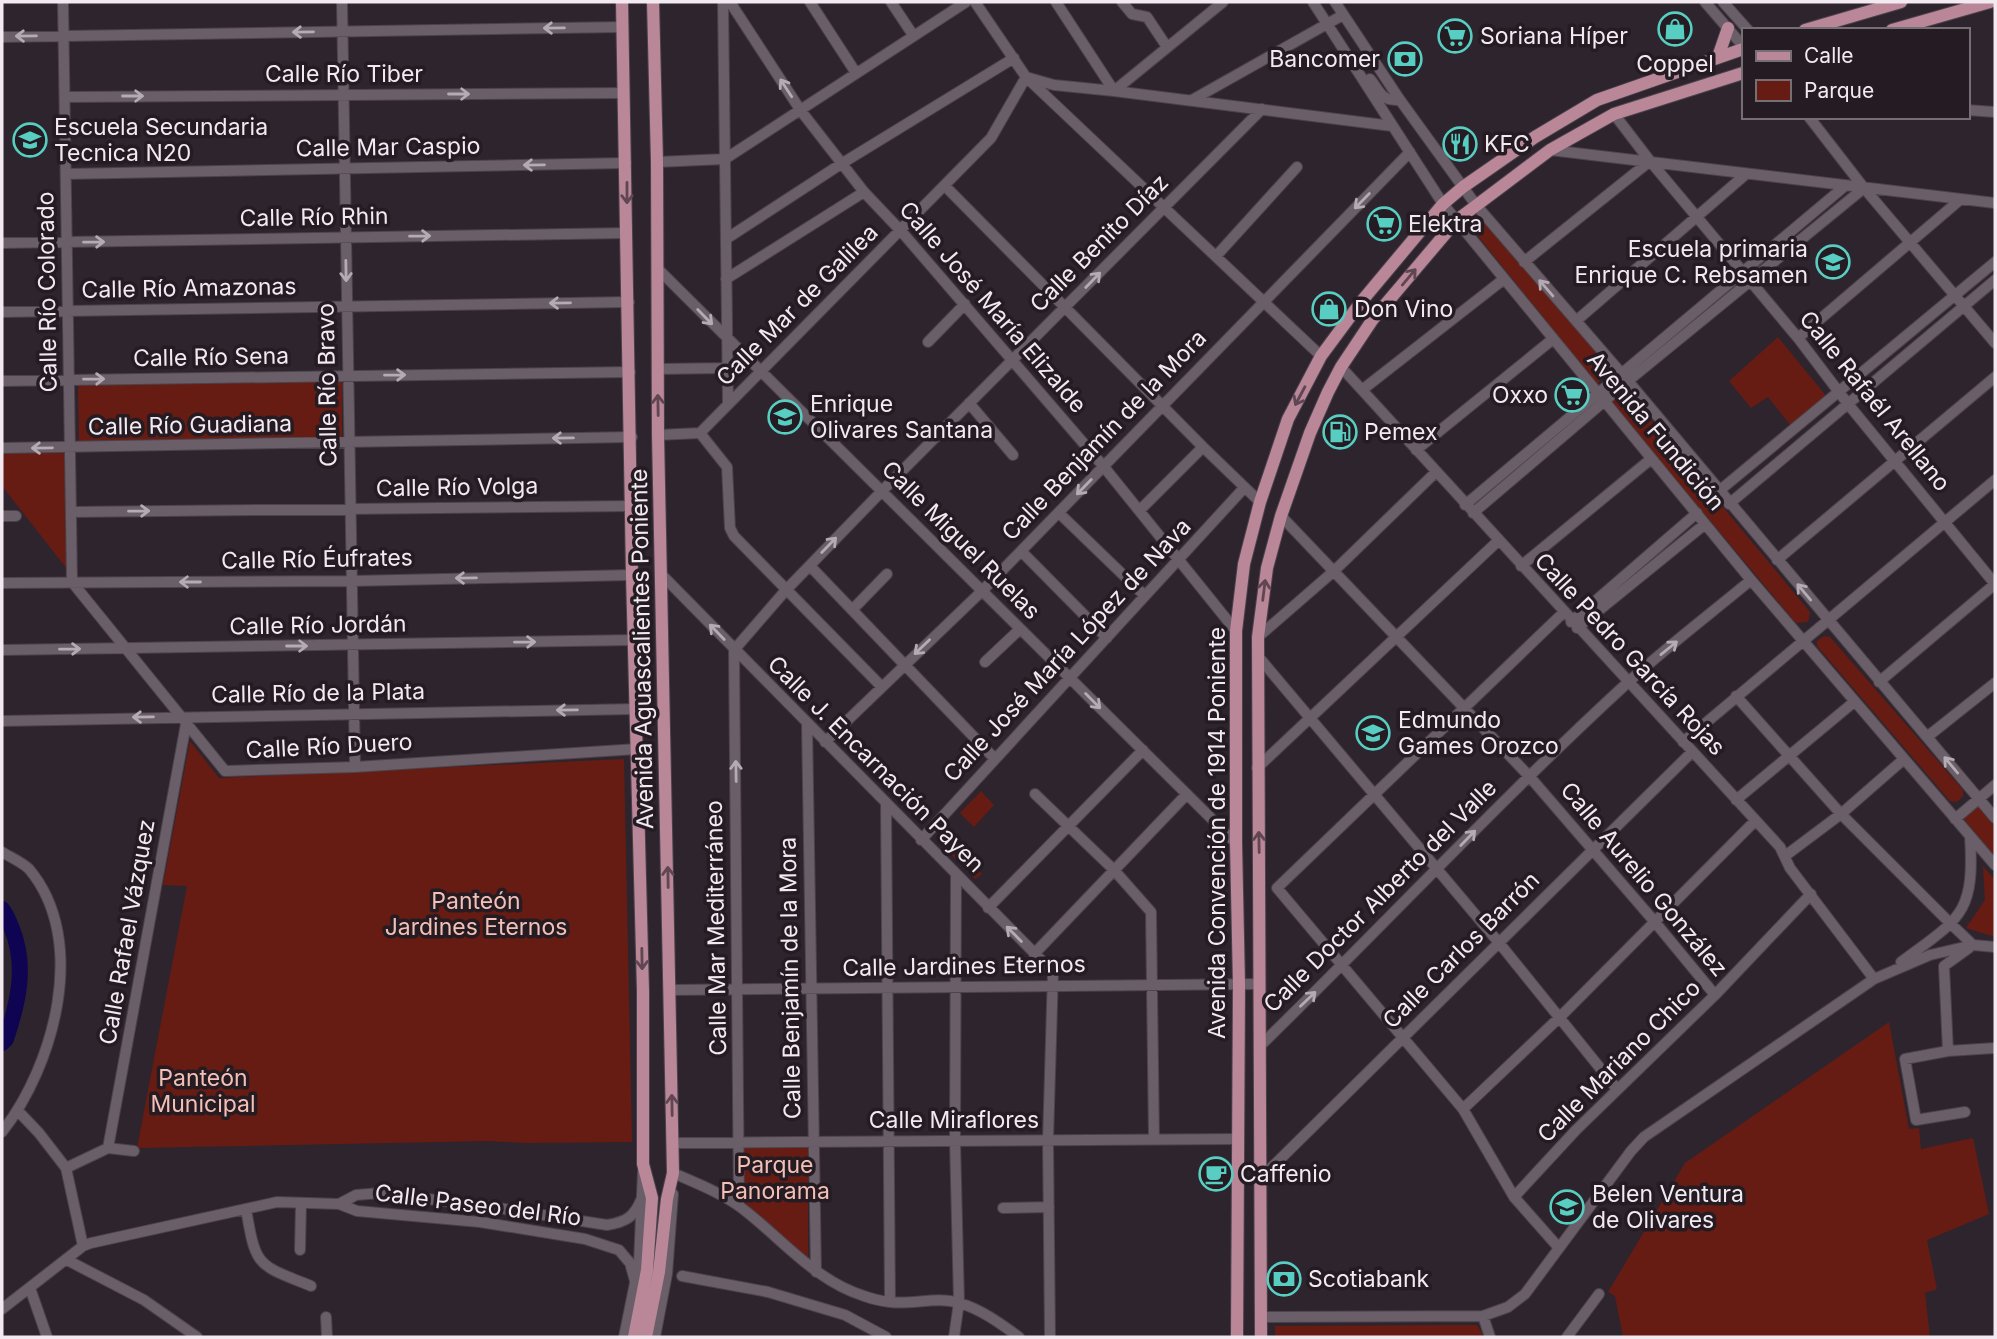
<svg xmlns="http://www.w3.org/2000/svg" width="1997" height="1339" font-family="Inter,sans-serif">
<rect width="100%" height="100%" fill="#2e242d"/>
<path fill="#661c13" d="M 1482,215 L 1612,371 L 1597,384 L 1469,225 Z
M 1778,337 L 1827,397 L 1791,426 L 1768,397 L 1751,408 L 1729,381 Z
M 342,379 L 342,440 L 79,442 L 78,385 Z
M 1626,390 L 1810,612 L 1808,622 L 1796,623 L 1611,402 Z
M 67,452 L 67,569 L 2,486 L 2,453 Z
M 1824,636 L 1830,637 L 1963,790 L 1963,796 L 1957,802 L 1950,801 L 1817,646 L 1817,641 Z
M 190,741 L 219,778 L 624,759 L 632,1142 L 526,1143 L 488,1141 L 137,1148 L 187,886 L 163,885 Z
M 981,791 L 994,805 L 974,827 L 960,813 Z
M 1978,805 L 1995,827 L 1995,856 L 1963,818 Z
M 950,844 L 982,874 L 975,879 L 945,848 Z
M 1983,866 L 1995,880 L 1995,937 L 1966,928 L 1985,900 Z
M 1889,1022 L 1909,1129 L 1919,1128 L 1921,1149 L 1973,1138 L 1989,1214 L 1927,1240 L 1937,1289 L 1925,1293 L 1930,1337 L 1623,1337 L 1615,1296 L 1608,1292 L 1685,1163 Z
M 744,1145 L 808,1146 L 808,1261 L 744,1204 Z
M 1477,1325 L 1484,1337 L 1275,1337 L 1275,1326 Z"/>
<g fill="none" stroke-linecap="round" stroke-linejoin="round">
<path stroke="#0e0451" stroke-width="16" d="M 2,909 C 7,915 9,922 12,929 C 27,966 18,1003 6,1039 L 2,1043"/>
<defs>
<path id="minor" d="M 63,2 L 72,582 L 225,771 L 355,767 L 637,749
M 342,2 L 355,767
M 723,2 L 728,404
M 730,2 L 801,111 L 864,192 L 901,231 L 1104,467 L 1236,631
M 810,2 L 856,73
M 891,2 L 913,35
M 975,2 L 1026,77 L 1321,356
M 1056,2 L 1114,91 L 1223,2
M 1122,2 L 1132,14 L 1147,17 L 1167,47
M 1313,2 L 1443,204 L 1751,580 L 1995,865
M 1335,2 L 1400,100 L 1476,205 L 1628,381 L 1995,818
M 1705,2 L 1743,46
M 1723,2 L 1748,30
M 2,37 L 623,27
M 1370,79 C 1381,92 1380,101 1400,100
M 65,97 L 624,93
M 1192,100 L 1343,15
M 1967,110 L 1995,112
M 1614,114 L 1650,161 L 1798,338 L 1848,404 L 1995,584
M 1809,117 L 1864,188 L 1995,343
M 1550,150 L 1995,203
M 657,162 L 725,159 L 966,2
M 66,174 L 626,163
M 945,186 L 1203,447 L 1260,502
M 726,239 L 841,164 L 1014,58
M 2,243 L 627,233
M 1217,255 L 1297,167
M 1524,262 L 1650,161
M 657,268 L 1236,843
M 726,279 L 864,192
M 2,312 L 629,302
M 1576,321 L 1745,175
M 1798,338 L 1961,199
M 928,342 L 965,304
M 1341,367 L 1780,847 L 1790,868 L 1874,979
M 658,369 L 727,368
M 2,381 L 630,372
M 1362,390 L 1504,279
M 969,403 L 1013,455
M 700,433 L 727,467 L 730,528 L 734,536 L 881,686
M 658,435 L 700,433 L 991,138 L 1026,77 L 1054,85 L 1114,91 L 1392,126
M 2,448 L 632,437
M 1416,450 L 1553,339
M 1719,491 L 1995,262
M 1729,504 L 1995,280
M 1465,505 L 1845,186
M 1140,510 L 1203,447
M 71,512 L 633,506
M 1059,513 L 1145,596
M 1473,513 L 1628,381 L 1864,188
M 2,516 L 16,516
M 1281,516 L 1529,776 L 1654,921 L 1715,995
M 1021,551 L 1107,638
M 1777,560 L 1995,377
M 810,566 L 995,759
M 1521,566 L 1651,459
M 661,574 L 1053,972 L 1048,1140 L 1050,1337
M 2,583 L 352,581 L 632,575
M 852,610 L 887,574
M 1571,622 L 1697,513
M 1577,628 L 1705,524
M 1258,637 L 1334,571 L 1436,472
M 2,650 L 634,640
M 1257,655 L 1500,944 L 1617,1089
M 985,662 L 1020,629
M 1879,682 L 1995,584
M 1736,696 L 1841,814 L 1951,924 L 1973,945 L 1995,947
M 2,721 L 635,709
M 807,724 L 816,1272
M 1927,737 L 1995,683
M 825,742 L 982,591 L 1410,152
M 1683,742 L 1995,480
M 1257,768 L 1498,541
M 1035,794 L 1114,870 L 1151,912 L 1154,1139
M 1736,800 L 1854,702
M 886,804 L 890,1302
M 1955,819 L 1995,785
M 921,840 L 1244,488
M 2,852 C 10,857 22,862 29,869 C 89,940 54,1066 2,1132
M 1785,856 L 1841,814 L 1904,759
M 1277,888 L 1463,1109 L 1514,1197 L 1559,1248
M 1277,888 L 1563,613
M 988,908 L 1143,750
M 1034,954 L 1187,794
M 1901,962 C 1960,918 1975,915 1970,836
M 670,990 L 1259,984
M 1259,1047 C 1382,927 1499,801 1625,685 C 1665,648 1709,615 1751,580
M 1948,1051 L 1944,966 L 1969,948
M 1463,1109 L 1560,1017 L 1755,821
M 18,1111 L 39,1133 L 66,1168 L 83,1246
M 1965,1112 L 1916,1120 L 1905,1059 L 1948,1051 L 1995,1048
M 673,1143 L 1236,1139
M 108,1148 L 186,724
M 108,1148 L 134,1151
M 66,1168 L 108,1148
M 673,1178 L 673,1173 C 696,1183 719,1192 739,1206 C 781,1237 813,1280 864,1296 C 872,1299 882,1301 890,1302 C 912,1305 937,1296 959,1303 C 981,1309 1001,1324 1019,1337
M 1260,1179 L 1692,752
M 1514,1197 L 1576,1130 L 1715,995 L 1811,894
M 339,1204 L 356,1195 L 380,1193 L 492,1207 L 607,1225 C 626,1222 634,1217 641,1200
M 739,1206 L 734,650 L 786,590 L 882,491 L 1262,109
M 1003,1208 L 1049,1207
M 246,1209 C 256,1268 257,1264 311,1286
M 300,1250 L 301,1203
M 67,1260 L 144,1300 L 197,1337
M 682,1276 L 768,1292 L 845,1315 L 886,1337
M 30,1288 L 47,1337
M 2,1309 L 83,1246 L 91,1243 L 277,1202 L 339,1204 L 357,1211 L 480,1222 L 585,1239 L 619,1250 L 630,1263 L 635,1281
M 1483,1316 L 1490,1337
M 326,1317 L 327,1337
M 1261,1317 L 1483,1316 L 1508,1307 L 1525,1294 L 1631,1151 L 1644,1137 L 1874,979 L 1930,955 L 1973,945
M 624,1337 L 639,1263 L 643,1171
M 655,1337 L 667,1274 L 673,1194
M 954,1337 L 959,1302 L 955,1141 L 956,876
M 1567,1337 L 1599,1294"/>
<path id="major" d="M 622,2 L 632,575 L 643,991 L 643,1164 L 652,1198 L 647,1270 L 634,1337
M 1805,30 L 1901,2
M 1892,30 L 1990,2
M 1718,57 L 1728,28
M 646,1337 L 659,1272 L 667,1199 L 673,1173 L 658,435 L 657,162 L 653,2
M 1237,1337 L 1239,985 L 1236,843 L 1236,631 L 1244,564 L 1260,502 L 1288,419 L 1321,356 L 1361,302 L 1443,204 L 1463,187 L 1535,137 L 1597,100 L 1743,49
M 1261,1337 L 1258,637 L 1267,568 L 1281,516 L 1310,433 L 1328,392 L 1341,367 L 1373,319 L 1457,220 L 1550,150 L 1614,114 L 1743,73"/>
</defs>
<use href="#minor" stroke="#4b424a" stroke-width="12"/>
<use href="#major" stroke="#4b424a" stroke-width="14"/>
<use href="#minor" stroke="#6a5e68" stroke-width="10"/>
<use href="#major" stroke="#b98798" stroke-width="12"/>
</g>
<defs><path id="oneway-shaft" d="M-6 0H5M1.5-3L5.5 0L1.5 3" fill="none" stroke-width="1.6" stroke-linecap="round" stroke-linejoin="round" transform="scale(1.75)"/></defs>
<g stroke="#b5abb3">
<use href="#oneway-shaft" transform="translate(554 28) rotate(179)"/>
<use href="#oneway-shaft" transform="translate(303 32) rotate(179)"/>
<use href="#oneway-shaft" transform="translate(26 36) rotate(179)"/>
<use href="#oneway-shaft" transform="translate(786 88) rotate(-123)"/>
<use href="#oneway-shaft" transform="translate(459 94)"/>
<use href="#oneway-shaft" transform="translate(133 96)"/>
<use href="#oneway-shaft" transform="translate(534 165) rotate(179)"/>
<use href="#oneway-shaft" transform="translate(1362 201) rotate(135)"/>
<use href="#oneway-shaft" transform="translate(420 236) rotate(-1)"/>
<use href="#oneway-shaft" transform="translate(94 242) rotate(-1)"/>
<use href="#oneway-shaft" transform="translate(346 271) rotate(89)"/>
<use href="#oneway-shaft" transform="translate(1093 280) rotate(-46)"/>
<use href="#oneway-shaft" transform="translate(1546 288) rotate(-131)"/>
<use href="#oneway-shaft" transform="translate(560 303) rotate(179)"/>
<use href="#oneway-shaft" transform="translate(705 317) rotate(46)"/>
<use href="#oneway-shaft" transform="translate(395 375) rotate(-1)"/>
<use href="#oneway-shaft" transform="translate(94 379) rotate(-1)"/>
<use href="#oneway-shaft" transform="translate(563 438) rotate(179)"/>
<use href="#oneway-shaft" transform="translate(42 448) rotate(179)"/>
<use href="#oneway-shaft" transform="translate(1084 487) rotate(134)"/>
<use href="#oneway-shaft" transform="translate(139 511) rotate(-1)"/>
<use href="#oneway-shaft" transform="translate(829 545) rotate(-46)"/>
<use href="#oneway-shaft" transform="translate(466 578) rotate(179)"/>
<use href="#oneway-shaft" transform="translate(190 582) rotate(180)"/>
<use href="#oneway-shaft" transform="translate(1804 592) rotate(-130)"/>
<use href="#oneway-shaft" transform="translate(717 632) rotate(-134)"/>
<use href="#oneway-shaft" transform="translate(525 642) rotate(-1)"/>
<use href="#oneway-shaft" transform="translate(297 646)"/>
<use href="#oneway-shaft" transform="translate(922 647) rotate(136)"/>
<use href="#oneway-shaft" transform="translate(1669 648) rotate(-39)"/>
<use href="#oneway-shaft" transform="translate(70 649) rotate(-1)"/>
<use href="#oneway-shaft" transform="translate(1093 701) rotate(45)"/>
<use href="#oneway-shaft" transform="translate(567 710) rotate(179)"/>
<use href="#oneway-shaft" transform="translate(143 717) rotate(179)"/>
<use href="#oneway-shaft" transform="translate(1951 765) rotate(-130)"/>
<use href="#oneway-shaft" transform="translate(736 771) rotate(-91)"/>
<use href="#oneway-shaft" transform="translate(1468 838) rotate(-46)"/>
<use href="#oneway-shaft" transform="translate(1014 934) rotate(-135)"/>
<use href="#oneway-shaft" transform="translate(1308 999) rotate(-44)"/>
</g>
<g stroke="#604652">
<use href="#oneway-shaft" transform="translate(627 193) rotate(90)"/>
<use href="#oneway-shaft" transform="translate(1409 277) rotate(-50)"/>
<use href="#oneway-shaft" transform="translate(1300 396) rotate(118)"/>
<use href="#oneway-shaft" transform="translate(658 405) rotate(-91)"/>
<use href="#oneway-shaft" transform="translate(1264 590) rotate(-83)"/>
<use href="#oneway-shaft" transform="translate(1259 842) rotate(-91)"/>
<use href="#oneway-shaft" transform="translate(668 877) rotate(-91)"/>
<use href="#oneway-shaft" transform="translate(642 959) rotate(89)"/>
<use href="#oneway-shaft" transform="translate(672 1105) rotate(-91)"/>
</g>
<defs>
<symbol id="shop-ring" viewBox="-11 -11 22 22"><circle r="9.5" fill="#241b23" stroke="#57cec1" stroke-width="1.5"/><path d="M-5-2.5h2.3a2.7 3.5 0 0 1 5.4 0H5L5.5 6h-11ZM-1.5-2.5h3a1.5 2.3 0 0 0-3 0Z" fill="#57cec1"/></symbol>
<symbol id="supermarket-ring" viewBox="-11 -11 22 22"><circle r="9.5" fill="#241b23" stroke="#57cec1" stroke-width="1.5"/><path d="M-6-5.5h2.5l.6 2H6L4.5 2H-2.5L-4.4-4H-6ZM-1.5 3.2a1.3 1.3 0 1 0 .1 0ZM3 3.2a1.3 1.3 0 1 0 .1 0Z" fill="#57cec1"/></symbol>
<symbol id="bank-ring" viewBox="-11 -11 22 22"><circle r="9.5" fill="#241b23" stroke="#57cec1" stroke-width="1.5"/><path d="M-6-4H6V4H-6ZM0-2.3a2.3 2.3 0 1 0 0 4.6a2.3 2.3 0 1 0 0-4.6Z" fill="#57cec1"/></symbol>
<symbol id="university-ring" viewBox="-11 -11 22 22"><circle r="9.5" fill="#241b23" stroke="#57cec1" stroke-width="1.5"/><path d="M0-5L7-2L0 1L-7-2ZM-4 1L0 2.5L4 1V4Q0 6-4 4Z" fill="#57cec1"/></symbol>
<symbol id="restaurant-ring" viewBox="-11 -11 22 22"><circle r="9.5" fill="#241b23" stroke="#57cec1" stroke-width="1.5"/><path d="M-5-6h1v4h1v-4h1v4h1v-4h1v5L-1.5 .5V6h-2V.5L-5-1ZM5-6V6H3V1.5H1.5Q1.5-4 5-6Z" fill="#57cec1"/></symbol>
<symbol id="school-ring" viewBox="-11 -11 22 22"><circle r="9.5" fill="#241b23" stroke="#57cec1" stroke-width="1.5"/><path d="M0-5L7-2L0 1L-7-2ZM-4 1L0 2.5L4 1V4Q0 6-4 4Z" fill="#57cec1"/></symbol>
<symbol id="fuel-ring" viewBox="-11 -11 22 22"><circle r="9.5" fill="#241b23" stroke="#57cec1" stroke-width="1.5"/><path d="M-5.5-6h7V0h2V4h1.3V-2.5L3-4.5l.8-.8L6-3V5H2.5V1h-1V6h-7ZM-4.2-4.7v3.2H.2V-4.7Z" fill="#57cec1"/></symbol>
<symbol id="cafe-ring" viewBox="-11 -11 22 22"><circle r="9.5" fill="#241b23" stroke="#57cec1" stroke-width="1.5"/><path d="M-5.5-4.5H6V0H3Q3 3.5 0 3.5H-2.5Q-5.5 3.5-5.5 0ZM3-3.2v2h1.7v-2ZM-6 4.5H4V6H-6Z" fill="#57cec1"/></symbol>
</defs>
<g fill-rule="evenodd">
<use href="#shop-ring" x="1656" y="10" width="38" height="38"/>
<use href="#supermarket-ring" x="1436" y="17" width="38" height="38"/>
<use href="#bank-ring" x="1386" y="40" width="38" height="38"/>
<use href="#university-ring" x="11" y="121" width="38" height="38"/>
<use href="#restaurant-ring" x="1441" y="125" width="38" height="38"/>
<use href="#supermarket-ring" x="1365" y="205" width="38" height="38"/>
<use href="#school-ring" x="1814" y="243" width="38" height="38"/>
<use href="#shop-ring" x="1310" y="290" width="38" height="38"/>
<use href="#supermarket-ring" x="1553" y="376" width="38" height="38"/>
<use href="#school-ring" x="766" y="398" width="38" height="38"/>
<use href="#fuel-ring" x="1321" y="413" width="38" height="38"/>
<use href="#school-ring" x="1354" y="714" width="38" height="38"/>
<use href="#cafe-ring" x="1197" y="1155" width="38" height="38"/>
<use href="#school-ring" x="1548" y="1188" width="38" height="38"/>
<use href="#bank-ring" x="1265" y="1260" width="38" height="38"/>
</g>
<g text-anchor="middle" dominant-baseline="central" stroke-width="7" stroke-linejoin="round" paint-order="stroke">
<g font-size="23" fill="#f2eaf0" stroke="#241b23" text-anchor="start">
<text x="1480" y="36">Soriana Híper</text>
<text x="1380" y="59" text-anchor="end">Bancomer</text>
<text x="1675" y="64" text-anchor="middle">Coppel</text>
<text x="54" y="127">Escuela Secundaria<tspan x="54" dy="26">Tecnica N20</tspan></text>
<text x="1484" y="144">KFC</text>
<text x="1408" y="224">Elektra</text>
<text x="1808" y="249" text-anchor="end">Escuela primaria<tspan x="1808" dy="26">Enrique C. Rebsamen</tspan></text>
<text x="1354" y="309">Don Vino</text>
<text x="1548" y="395" text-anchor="end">Oxxo</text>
<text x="810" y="404">Enrique<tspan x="810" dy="26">Olivares Santana</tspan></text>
<text x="1364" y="432">Pemex</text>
<text x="1398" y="720">Edmundo<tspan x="1398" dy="26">Games Orozco</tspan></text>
<text x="1240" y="1174">Caffenio</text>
<text x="1592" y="1194">Belen Ventura<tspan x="1592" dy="26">de Olivares</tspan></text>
<text x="1308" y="1279">Scotiabank</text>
</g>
<g font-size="23" fill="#f2eaf0" stroke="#241b23">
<text x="344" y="74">Calle Río Tiber</text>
<text transform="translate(388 147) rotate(-1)">Calle Mar Caspio</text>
<text transform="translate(314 217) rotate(-1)">Calle Río Rhin</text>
<text transform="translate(1099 243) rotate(-45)">Calle Benito Díaz</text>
<text transform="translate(189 288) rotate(-1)">Calle Río Amazonas</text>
<text transform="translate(47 292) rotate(-91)">Calle Río Colorado</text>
<text transform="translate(797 305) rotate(-45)">Calle Mar de Galilea</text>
<text transform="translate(993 307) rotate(49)">Calle José María Elizalde</text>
<text transform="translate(211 357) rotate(-1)">Calle Río Sena</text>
<text transform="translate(327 385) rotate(-91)">Calle Río Bravo</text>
<text transform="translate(1875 401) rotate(51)">Calle Rafaél Arellano</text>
<text transform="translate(190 425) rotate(-1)">Calle Río Guadiana</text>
<text transform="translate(1656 431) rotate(50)">Avenida Fundición</text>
<text transform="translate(1104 435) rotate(-46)">Calle Benjamín de la Mora</text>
<text transform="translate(457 487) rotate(-1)">Calle Río Volga</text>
<text transform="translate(961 540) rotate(45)">Calle Miguel Ruelas</text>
<text transform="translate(317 559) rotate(-1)">Calle Río Éufrates</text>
<text transform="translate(318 625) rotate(-1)">Calle Río Jordán</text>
<text transform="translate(642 649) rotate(-91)">Avenida Aguascalientes Poniente</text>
<text transform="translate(1067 650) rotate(-47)">Calle José María López de Nava</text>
<text transform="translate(1630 654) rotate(47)">Calle Pedro García Rojas</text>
<text transform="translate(318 693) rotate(-1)">Calle Río de la Plata</text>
<text transform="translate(329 746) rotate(-3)">Calle Río Duero</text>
<text transform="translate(876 764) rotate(45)">Calle J. Encarnación Payen</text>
<text transform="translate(1217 833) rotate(-90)">Avenida Convención de 1914 Poniente</text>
<text transform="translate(1644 879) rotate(50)">Calle Aurelio González</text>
<text transform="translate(1380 896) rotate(-45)">Calle Doctor Alberto del Valle</text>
<text transform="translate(716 928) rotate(-91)">Calle Mar Mediterráneo</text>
<text transform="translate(127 932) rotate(-80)">Calle Rafael Vázquez</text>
<text transform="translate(1461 950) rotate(-45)">Calle Carlos Barrón</text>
<text transform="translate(964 966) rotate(-1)">Calle Jardines Eternos</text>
<text transform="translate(790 978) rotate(-91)">Calle Benjamín de la Mora</text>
<text transform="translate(1619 1061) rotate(-45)">Calle Mariano Chico</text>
<text x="954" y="1120">Calle Miraflores</text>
<text transform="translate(478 1205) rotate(7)">Calle Paseo del Río</text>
</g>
<g font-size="23" fill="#f4bfb5" stroke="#241b23">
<text x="476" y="901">Panteón<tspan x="476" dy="26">Jardines Eternos</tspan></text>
<text x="203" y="1078">Panteón<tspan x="203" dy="26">Municipal</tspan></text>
<text x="775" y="1165">Parque<tspan x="775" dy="26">Panorama</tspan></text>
</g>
</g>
<rect width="1997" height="1339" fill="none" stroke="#f2eaf0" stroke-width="7"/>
<rect x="1742" y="28" width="228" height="91" fill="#241b23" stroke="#766e75" stroke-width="2"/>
<rect x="1756" y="51" width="35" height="10" fill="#b98798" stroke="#766e75" stroke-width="2"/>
<text x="1804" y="63" font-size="21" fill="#f2eaf0">Calle</text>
<rect x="1756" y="80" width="35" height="21" fill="#661c13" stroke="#766e75" stroke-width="2"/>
<text x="1804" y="98" font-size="21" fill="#f2eaf0">Parque</text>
</svg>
